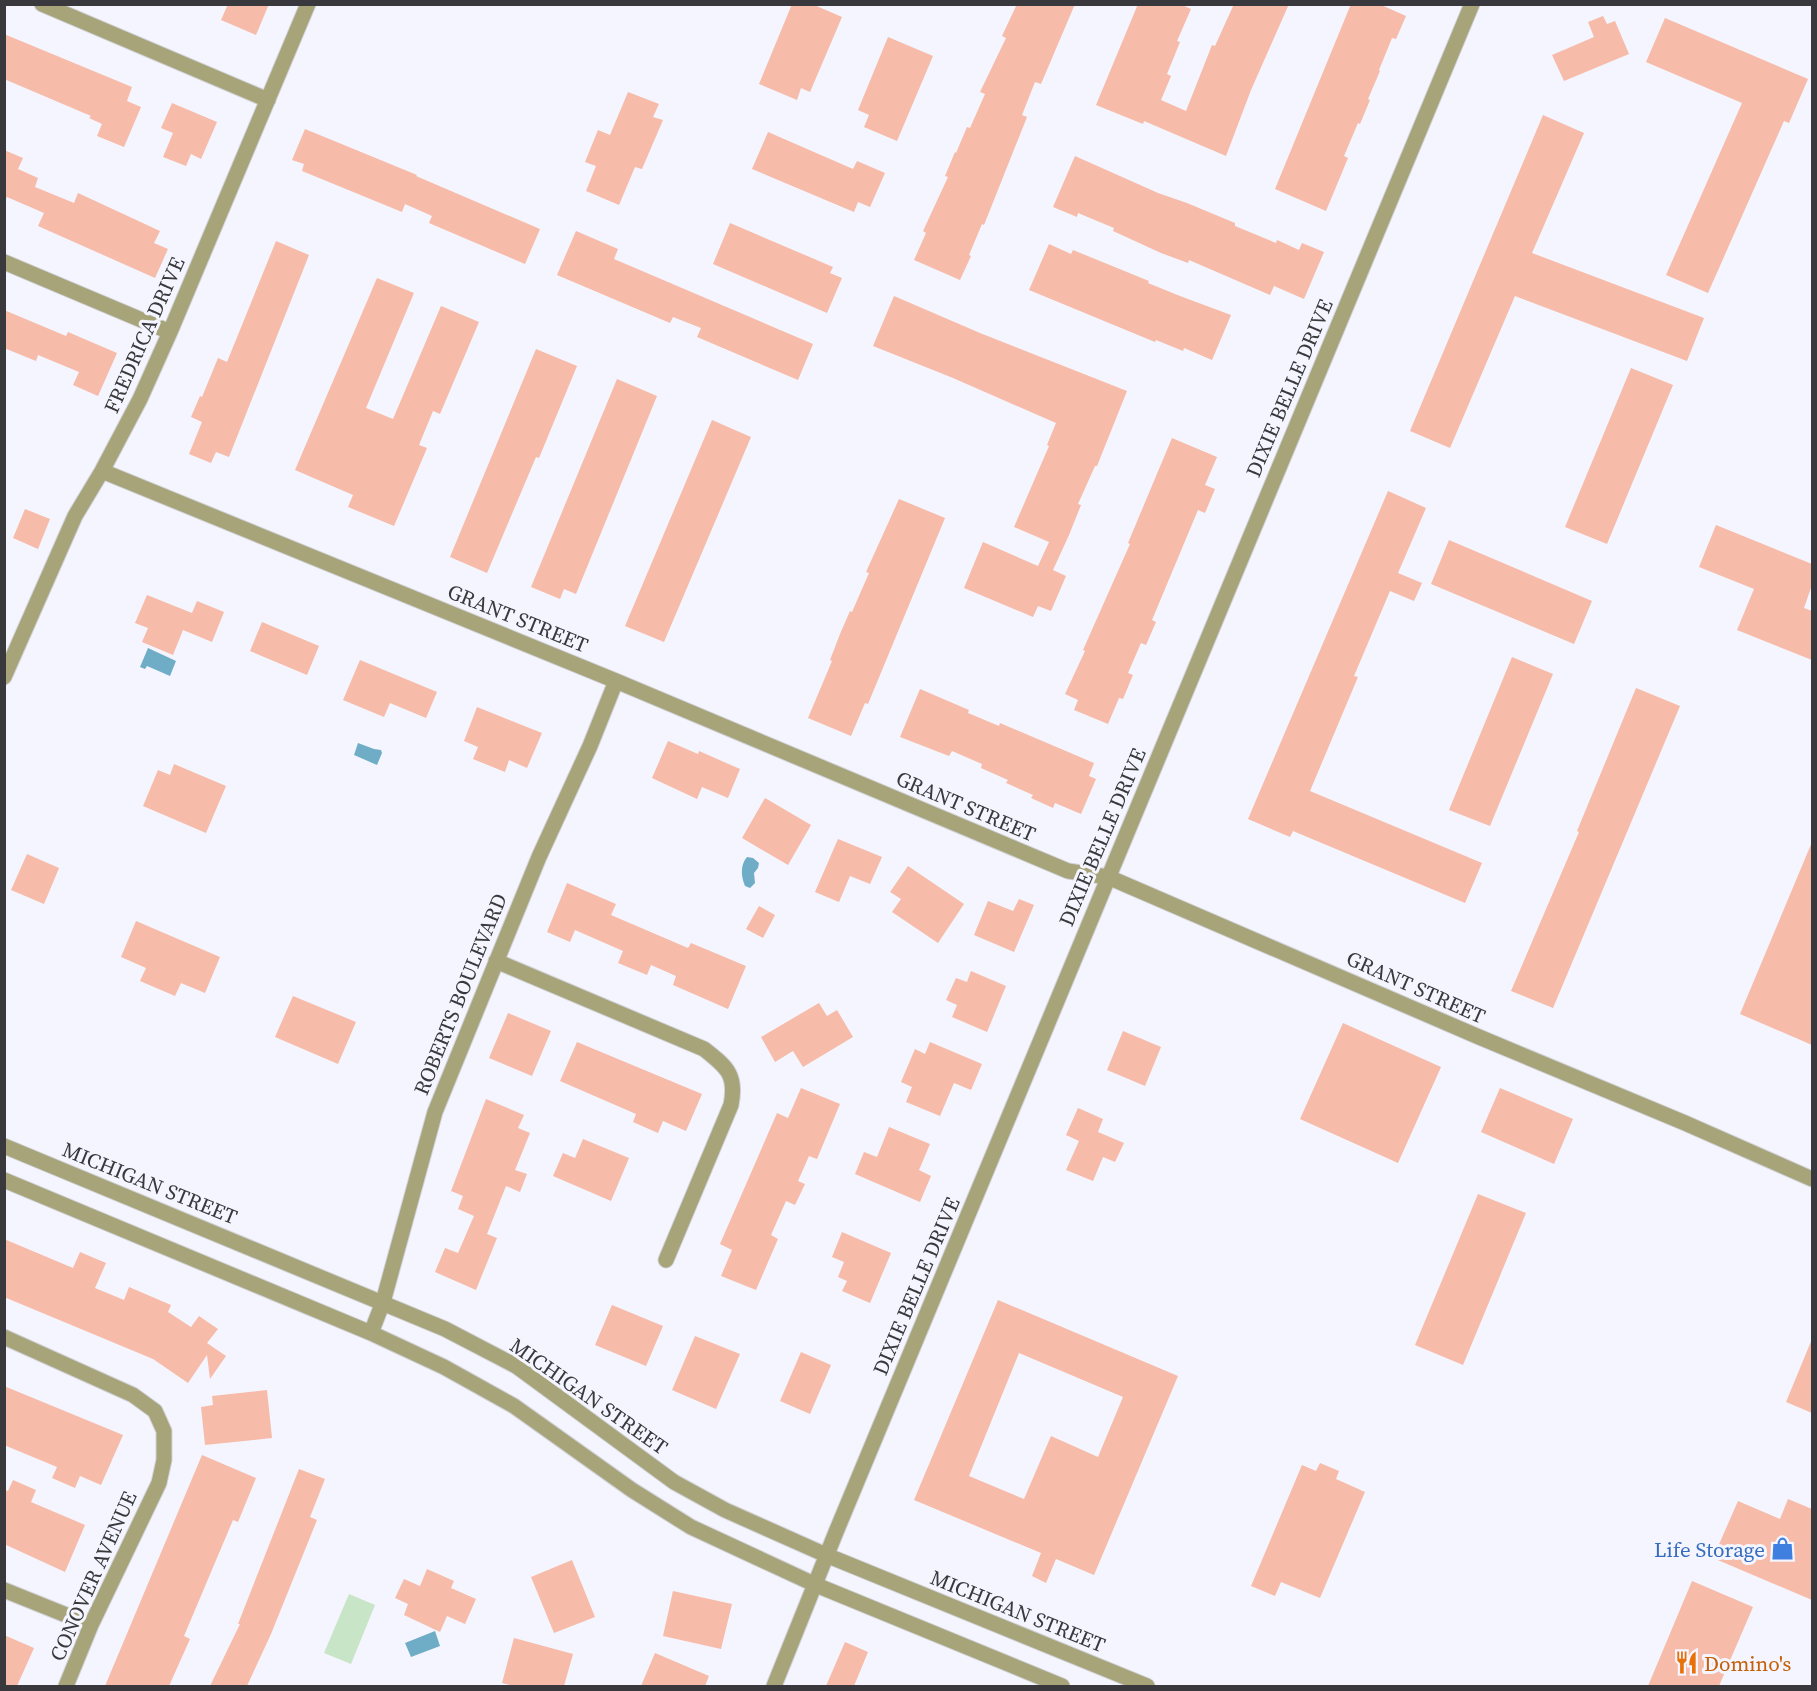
<svg xmlns="http://www.w3.org/2000/svg" width="1817" height="1691" font-family="'Source Serif 4',serif">
<rect width="100%" height="100%" fill="#f4f5fe"/>
<path fill="#c9e5c7" d="M 349,1594 L 375,1605 L 351,1664 L 324,1653 Z"/>
<path fill="#6fadc7" d="M 148,648 L 176,661 L 170,676 L 147,666 L 145,669 L 140,667 Z
M 358,743 L 374,749 L 381,750 L 382,753 L 377,765 L 354,755 Z
M 747,857 L 753,858 L 759,863 L 758,868 L 754,873 L 755,883 L 750,888 L 745,886 C 741,877 740,865 747,857 Z
M 435,1631 L 440,1646 L 411,1657 L 405,1643 Z"/>
<path fill="#f7bba9" fill-rule="evenodd" d="M 228,4 L 269,4 L 256,35 L 221,20 Z
M 792,4 L 812,4 L 842,17 L 810,92 L 801,88 L 797,100 L 759,84 Z
M 1017,4 L 1075,4 L 1041,84 L 1035,82 L 1022,115 L 1027,117 L 984,225 L 982,224 L 969,255 L 971,256 L 960,280 L 914,260 L 926,233 L 923,231 L 948,177 L 945,176 L 955,152 L 956,153 L 967,127 L 970,128 L 985,94 L 980,92 L 1006,38 L 1002,36 Z
M 1138,4 L 1180,4 L 1191,9 L 1177,41 L 1180,42 L 1167,74 L 1171,76 L 1161,100 L 1186,111 L 1212,45 L 1215,46 L 1234,4 L 1289,4 L 1251,90 L 1226,156 L 1144,121 L 1143,124 L 1096,105 Z
M 1351,4 L 1379,4 L 1406,16 L 1396,39 L 1392,38 L 1379,70 L 1380,71 L 1368,99 L 1370,100 L 1360,124 L 1358,123 L 1344,156 L 1348,158 L 1326,211 L 1275,189 Z
M 1603,16 L 1607,24 L 1615,21 L 1629,54 L 1564,81 L 1552,55 L 1594,37 L 1588,22 Z
M 1665,18 L 1808,79 L 1789,123 L 1784,121 L 1708,293 L 1666,275 L 1742,103 L 1646,62 Z
M 4,34 L 132,87 L 127,101 L 141,107 L 124,147 L 97,136 L 102,124 L 89,118 L 91,116 L 4,79 Z
M 888,37 L 933,56 L 897,141 L 864,127 L 869,115 L 858,110 Z
M 628,92 L 659,104 L 653,117 L 663,120 L 642,169 L 635,167 L 619,205 L 586,191 L 596,166 L 585,162 L 598,130 L 610,135 Z
M 172,103 L 217,122 L 201,159 L 191,154 L 186,166 L 163,157 L 173,133 L 161,128 Z
M 1543,115 L 1584,133 L 1532,253 L 1704,318 L 1687,361 L 1515,296 L 1450,448 L 1410,431 Z
M 305,129 L 417,175 L 416,176 L 540,229 L 525,264 L 429,223 L 432,216 L 405,204 L 402,212 L 302,171 L 304,164 L 292,160 Z
M 768,132 L 853,169 L 857,161 L 885,173 L 870,207 L 858,202 L 854,212 L 752,169 Z
M 4,150 L 23,158 L 18,169 L 38,178 L 35,187 L 74,203 L 78,193 L 160,231 L 154,243 L 168,249 L 155,278 L 38,226 L 44,213 L 7,197 L 4,202 Z
M 1075,156 L 1158,193 L 1187,203 L 1235,223 L 1235,226 L 1276,243 L 1277,240 L 1299,250 L 1302,243 L 1324,252 L 1304,299 L 1274,286 L 1270,295 L 1189,260 L 1188,263 L 1161,253 L 1113,231 L 1114,228 L 1078,213 L 1077,217 L 1053,207 Z
M 730,223 L 833,267 L 830,273 L 842,278 L 827,313 L 713,264 Z
M 576,231 L 618,249 L 614,259 L 813,344 L 798,380 L 697,337 L 701,328 L 673,317 L 670,323 L 557,275 Z
M 276,241 L 309,255 L 229,457 L 216,452 L 211,463 L 189,454 L 202,422 L 191,417 L 200,396 L 202,397 L 218,358 L 227,362 Z
M 1049,244 L 1071,254 L 1073,250 L 1149,281 L 1148,283 L 1180,296 L 1231,315 L 1212,360 L 1184,348 L 1183,351 L 1156,340 L 1155,342 L 1029,290 Z
M 377,278 L 414,293 L 366,408 L 393,419 L 441,306 L 479,322 L 440,414 L 433,411 L 419,445 L 427,448 L 394,526 L 348,507 L 353,495 L 295,470 Z
M 894,296 L 980,333 L 1127,391 L 1097,466 L 1095,466 L 1078,504 L 1081,505 L 1069,535 L 1053,570 L 1066,576 L 1051,611 L 1038,606 L 1033,617 L 964,588 L 983,542 L 1038,566 L 1049,542 L 1014,527 L 1049,446 L 1047,445 L 1056,423 L 953,378 L 873,346 Z
M 4,310 L 66,336 L 68,332 L 117,353 L 98,396 L 73,385 L 79,372 L 38,355 L 36,361 L 4,348 Z
M 536,349 L 577,366 L 539,458 L 536,457 L 487,573 L 450,557 Z
M 1631,368 L 1673,385 L 1607,544 L 1565,527 Z
M 617,379 L 657,396 L 576,594 L 564,589 L 560,599 L 531,587 Z
M 712,420 L 751,437 L 664,642 L 625,626 Z
M 1172,438 L 1217,457 L 1205,485 L 1215,489 L 1205,513 L 1198,510 L 1152,620 L 1156,622 L 1146,645 L 1141,643 L 1128,673 L 1133,675 L 1123,699 L 1119,698 L 1108,724 L 1074,710 L 1078,700 L 1065,694 L 1085,651 L 1083,650 L 1130,544 L 1128,543 Z
M 1388,491 L 1426,508 L 1398,573 L 1422,583 L 1414,601 L 1390,591 L 1354,676 L 1358,677 L 1310,791 L 1482,863 L 1465,903 L 1293,831 L 1290,837 L 1248,819 Z
M 899,499 L 945,518 L 868,704 L 865,703 L 851,736 L 808,718 L 832,661 L 830,660 L 840,634 L 850,611 L 852,612 L 869,573 L 866,572 Z
M 25,509 L 50,519 L 38,549 L 13,538 Z
M 1716,525 L 1812,564 L 1812,585 L 1804,608 L 1812,611 L 1812,660 L 1737,630 L 1754,589 L 1699,567 Z
M 1449,540 L 1592,601 L 1574,644 L 1431,584 Z
M 147,595 L 192,613 L 197,601 L 224,612 L 212,642 L 183,630 L 173,655 L 142,642 L 148,628 L 135,623 Z
M 262,622 L 319,646 L 307,675 L 250,651 Z
M 1512,657 L 1553,674 L 1490,826 L 1449,810 Z
M 360,660 L 437,692 L 426,718 L 390,703 L 384,717 L 343,700 Z
M 1636,688 L 1680,706 L 1553,1008 L 1511,991 L 1579,832 L 1577,831 Z
M 920,689 L 969,710 L 968,713 L 999,726 L 1000,723 L 1094,763 L 1089,776 L 1096,779 L 1081,814 L 1055,803 L 1053,808 L 1031,798 L 1033,795 L 1006,783 L 1008,780 L 981,768 L 982,764 L 952,751 L 949,756 L 900,737 Z
M 477,707 L 542,733 L 527,768 L 509,760 L 505,772 L 473,759 L 478,747 L 464,741 Z
M 668,741 L 698,754 L 699,751 L 740,769 L 728,798 L 702,787 L 697,799 L 652,778 Z
M 174,764 L 226,786 L 206,833 L 143,806 L 158,770 L 170,775 Z
M 765,798 L 811,825 L 788,865 L 742,838 Z
M 838,839 L 882,857 L 870,884 L 850,876 L 839,902 L 815,892 Z
M 1812,842 L 1812,1045 L 1740,1014 Z
M 27,854 L 59,868 L 44,904 L 11,890 Z
M 908,866 L 964,904 L 938,943 L 892,912 L 901,899 L 890,892 Z
M 567,883 L 616,904 L 611,915 L 688,948 L 691,943 L 746,966 L 728,1009 L 673,985 L 676,976 L 651,965 L 647,975 L 618,963 L 623,951 L 575,930 L 570,942 L 547,932 Z
M 1019,899 L 1034,905 L 1014,952 L 974,935 L 988,901 L 1013,911 Z
M 759,906 L 775,915 L 763,938 L 746,929 Z
M 136,921 L 220,957 L 205,993 L 181,983 L 175,996 L 140,981 L 146,968 L 121,957 Z
M 971,971 L 1006,986 L 987,1032 L 952,1017 L 957,1005 L 946,1000 L 956,978 L 967,982 Z
M 293,996 L 356,1022 L 338,1064 L 275,1037 Z
M 819,1003 L 827,1016 L 837,1010 L 853,1037 L 803,1067 L 793,1051 L 775,1062 L 761,1037 Z
M 508,1013 L 551,1031 L 532,1076 L 489,1058 Z
M 1343,1023 L 1441,1067 L 1398,1163 L 1300,1119 Z
M 1123,1031 L 1161,1047 L 1145,1086 L 1107,1070 Z
M 577,1042 L 702,1094 L 686,1131 L 663,1121 L 658,1133 L 633,1122 L 636,1114 L 560,1081 Z
M 930,1042 L 982,1064 L 971,1090 L 954,1083 L 940,1116 L 906,1102 L 912,1087 L 901,1082 L 915,1049 L 925,1054 Z
M 801,1088 L 840,1104 L 817,1159 L 809,1156 L 798,1181 L 805,1184 L 795,1205 L 786,1201 L 771,1235 L 778,1239 L 756,1290 L 721,1276 L 732,1250 L 720,1244 L 777,1113 L 788,1118 Z
M 1500,1088 L 1573,1119 L 1554,1164 L 1481,1132 Z
M 486,1099 L 524,1115 L 518,1128 L 530,1133 L 515,1170 L 527,1174 L 520,1192 L 506,1186 L 487,1234 L 497,1238 L 476,1290 L 435,1272 L 445,1248 L 458,1253 L 474,1216 L 458,1209 L 463,1196 L 451,1191 Z
M 1078,1108 L 1103,1119 L 1098,1132 L 1124,1143 L 1115,1162 L 1103,1157 L 1093,1181 L 1066,1170 L 1079,1141 L 1066,1135 Z
M 889,1127 L 930,1144 L 919,1170 L 931,1176 L 920,1202 L 855,1174 L 864,1152 L 877,1157 Z
M 583,1139 L 629,1158 L 611,1201 L 553,1176 L 563,1153 L 575,1158 Z
M 1478,1194 L 1526,1213 L 1463,1365 L 1415,1345 Z
M 842,1232 L 891,1253 L 870,1303 L 842,1291 L 847,1281 L 838,1277 L 844,1262 L 832,1257 Z
M 4,1239 L 73,1268 L 80,1252 L 106,1263 L 95,1288 L 124,1300 L 129,1287 L 171,1305 L 168,1312 L 191,1327 L 199,1316 L 218,1329 L 207,1343 L 226,1356 L 210,1379 L 207,1355 L 188,1383 L 153,1359 L 4,1297 Z
M 998,1300 L 1178,1376 L 1094,1575 L 1056,1559 L 1046,1583 L 1032,1576 L 1041,1553 L 914,1500 ZM 1019,1353 L 1123,1397 L 1098,1457 L 1051,1436 L 1024,1499 L 969,1476 Z
M 612,1305 L 663,1326 L 646,1366 L 595,1345 Z
M 695,1336 L 740,1354 L 716,1409 L 672,1390 Z
M 1812,1339 L 1812,1413 L 1786,1402 Z
M 801,1352 L 831,1365 L 810,1414 L 780,1401 Z
M 4,1386 L 123,1435 L 101,1485 L 80,1476 L 75,1488 L 52,1478 L 57,1467 L 4,1445 Z
M 267,1390 L 272,1438 L 205,1445 L 201,1407 L 213,1405 L 212,1396 Z
M 202,1455 L 256,1478 L 238,1522 L 233,1520 L 184,1636 L 190,1639 L 169,1686 L 105,1686 Z
M 1320,1463 L 1339,1471 L 1336,1479 L 1365,1492 L 1320,1598 L 1281,1582 L 1275,1596 L 1251,1586 L 1302,1465 L 1316,1471 Z
M 299,1469 L 325,1479 L 310,1517 L 317,1520 L 271,1634 L 247,1686 L 210,1686 L 240,1624 L 238,1624 Z
M 13,1480 L 36,1490 L 31,1502 L 85,1525 L 65,1572 L 4,1544 L 4,1490 L 8,1491 Z
M 1788,1499 L 1812,1509 L 1812,1600 L 1713,1558 L 1738,1501 L 1780,1519 Z
M 572,1560 L 595,1617 L 554,1633 L 531,1577 Z
M 427,1569 L 454,1581 L 451,1588 L 476,1599 L 465,1624 L 447,1616 L 440,1632 L 404,1615 L 408,1604 L 395,1598 L 404,1579 L 420,1586 Z
M 1692,1581 L 1753,1607 L 1719,1686 L 1648,1686 Z
M 673,1591 L 732,1604 L 721,1649 L 663,1636 Z
M 4,1635 L 34,1648 L 17,1686 L 4,1686 Z
M 514,1638 L 573,1654 L 564,1686 L 514,1686 L 502,1683 Z
M 845,1642 L 868,1652 L 854,1686 L 826,1686 Z
M 655,1653 L 709,1676 L 705,1686 L 641,1686 Z"/>
<g fill="none" stroke-linecap="round" stroke-linejoin="round">
<defs>
<path id="minor" d="M 42,4 L 268,100
M 4,262 L 170,332
M 102,471 L 616,681 L 1068,871 L 1108,877 L 1479,1037 L 1685,1123 L 1812,1179
M 4,677 L 75,516 L 102,471 L 140,399 L 170,332 L 308,4
M 496,961 L 704,1049 C 727,1067 737,1075 731,1105 L 666,1260
M 4,1146 L 445,1329 L 516,1366 L 674,1482 L 725,1510 L 826,1555 L 1147,1686
M 4,1180 L 371,1333 L 444,1367 L 514,1406 L 632,1490 L 691,1527 L 816,1585 L 1062,1686
M 371,1333 L 383,1302 L 435,1112 L 539,857 L 590,746 L 616,681
M 4,1337 L 133,1395 L 155,1411 L 164,1431 L 164,1460 L 159,1483 L 91,1625 L 66,1686
M 4,1590 L 91,1625
M 774,1686 L 836,1532 L 1472,4"/>
</defs>
<use href="#minor" stroke="#d2d3db" stroke-width="17"/>
<use href="#minor" stroke="#a6a478" stroke-width="15"/>
</g>
<defs>
<symbol id="shop-bare" viewBox="-9 -9 18 18"><path d="M-5-2.5h2.3a2.7 3.5 0 0 1 5.4 0H5L5.5 6h-11ZM-1.5-2.5h3a1.5 2.3 0 0 0-3 0Z" fill="#3f7fe0" stroke="#f4f5fe" stroke-width="2.5" paint-order="stroke"/></symbol>
<symbol id="restaurant-bare" viewBox="-9 -9 18 18"><path d="M-5-6h1v4h1v-4h1v4h1v-4h1v5L-1.5 .5V6h-2V.5L-5-1ZM5-6V6H3V1.5H1.5Q1.5-4 5-6Z" fill="#e8710a" stroke="#f4f5fe" stroke-width="2.5" paint-order="stroke"/></symbol>
</defs>
<g fill-rule="evenodd">
<use href="#shop-bare" x="1766" y="1532" width="33" height="33"/>
<use href="#restaurant-bare" x="1670" y="1646" width="33" height="33"/>
</g>
<g text-anchor="middle" dominant-baseline="central" stroke-width="6" stroke-linejoin="round" paint-order="stroke">
<g font-size="21" fill="#39393d" stroke="#f4f5fe">
<text transform="translate(144 335) rotate(-66)">FREDRICA DRIVE</text>
<text transform="translate(1289 388) rotate(-67)">DIXIE BELLE DRIVE</text>
<text transform="translate(518 618) rotate(22)">GRANT STREET</text>
<text transform="translate(966 806) rotate(23)">GRANT STREET</text>
<text transform="translate(1102 837) rotate(-67)">DIXIE BELLE DRIVE</text>
<text transform="translate(1416 987) rotate(24)">GRANT STREET</text>
<text transform="translate(460 994) rotate(-68)">ROBERTS BOULEVARD</text>
<text transform="translate(150 1183) rotate(22)">MICHIGAN STREET</text>
<text transform="translate(916 1286) rotate(-67)">DIXIE BELLE DRIVE</text>
<text transform="translate(589 1396) rotate(35)">MICHIGAN STREET</text>
<text transform="translate(93 1576) rotate(-66)">CONOVER AVENUE</text>
<text transform="translate(1018 1611) rotate(22)">MICHIGAN STREET</text>
</g>
<g font-size="21" fill="#366cbe" stroke="#f4f5fe" text-anchor="end">
<text x="1765" y="1549">Life Storage</text>
</g>
<g font-size="21" fill="#c56008" stroke="#f4f5fe" text-anchor="start">
<text x="1704" y="1663">Domino's</text>
</g>
</g>
<rect width="1817" height="1691" fill="none" stroke="#39393d" stroke-width="12"/>
</svg>
